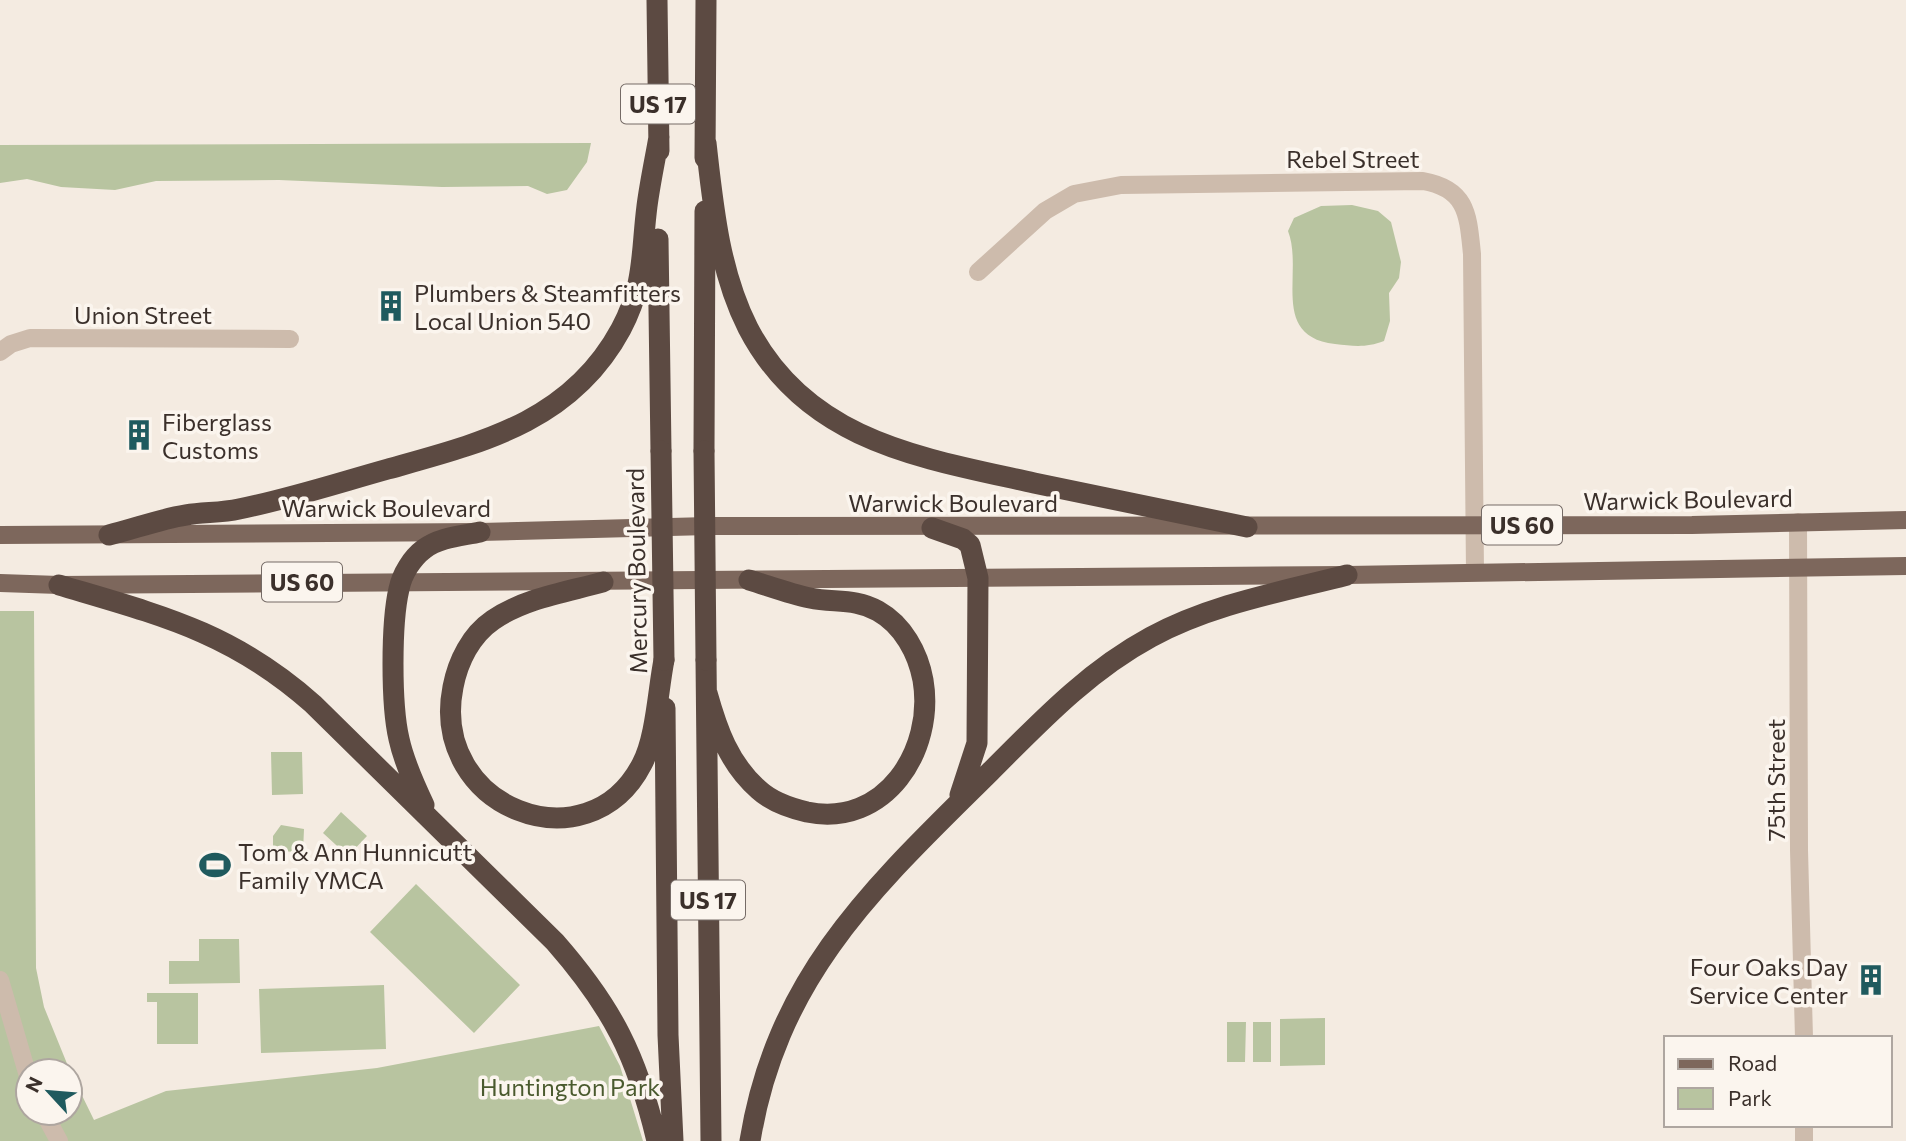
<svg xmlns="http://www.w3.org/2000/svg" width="1906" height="1141" font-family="Commissioner,sans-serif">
<rect width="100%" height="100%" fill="#f4ebe1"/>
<path fill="#b8c4a0" d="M 591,143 L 587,162 L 567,190 L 547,194 L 528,186 L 442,187 L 279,180 L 156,181 L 115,190 L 61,187 L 27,179 L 0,183 L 0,145 Z
M 1352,205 L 1378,211 L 1391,222 L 1401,262 L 1399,278 L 1389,293 L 1390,321 L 1384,341 C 1366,348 1353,346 1335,344 C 1269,336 1304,272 1288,231 L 1294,218 L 1321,206 Z
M 0,611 L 34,611 L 36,968 L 44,1007 L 70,1071 L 28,1071 L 28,1113 L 70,1113 L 70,1071 L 94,1120 L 166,1091 L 377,1068 L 599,1026 L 620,1066 L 643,1141 L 0,1141 Z
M 271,752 L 302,752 L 303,794 L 272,795 Z
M 341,812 L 367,836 L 348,856 L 323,833 Z
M 281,825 L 304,829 L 303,852 L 273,851 L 273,836 Z
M 416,884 L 520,985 L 474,1033 L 370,932 Z
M 199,939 L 239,939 L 240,983 L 169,984 L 169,961 L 199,961 Z
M 384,985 L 386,1049 L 261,1053 L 259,989 Z
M 147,993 L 198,993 L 198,1044 L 157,1044 L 157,1002 L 147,1002 Z
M 1325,1018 L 1325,1065 L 1280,1066 L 1280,1019 Z
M 1227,1022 L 1246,1022 L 1245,1062 L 1227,1062 Z
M 1253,1022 L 1271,1022 L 1271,1062 L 1253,1062 Z"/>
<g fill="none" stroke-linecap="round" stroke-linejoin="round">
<path stroke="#cdbbac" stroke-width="18" d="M 978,272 L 1045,211 L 1074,194 L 1121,185 L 1423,181 C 1468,189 1468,216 1472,254 L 1475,572
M 0,352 L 11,344 L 30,338 L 290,339
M 1798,522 L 1799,850 L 1804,1038
M 0,980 L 28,1076
M 44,1113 L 59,1141
M 1804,1125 L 1804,1141"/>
<path stroke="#7d675c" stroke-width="18" d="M 0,535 L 480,532 L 708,526 L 1692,525 L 1906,520
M 0,583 L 59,585 L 1347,575 L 1906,566"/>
<path stroke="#5c4a42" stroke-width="21" d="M 657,0 L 659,151
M 706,143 C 713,205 719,271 748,328 C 807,442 922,458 1034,483 C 1105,498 1176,512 1247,527
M 705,158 L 706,0
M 658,239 L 661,451
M 704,451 L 705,211
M 932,528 L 963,539 L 970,545 L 978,578 L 977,743 L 960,795
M 109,535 C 134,529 160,519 186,515 C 203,512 221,513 239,509 C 289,499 338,483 388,469 C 481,443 571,422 621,329 C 645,284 641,253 647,206 C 650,183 655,160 659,137
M 603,582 C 567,592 525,598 493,620 C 471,635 458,661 453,687 C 429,808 588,869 642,764 C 656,738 658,690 664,660
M 59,585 C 160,615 232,632 313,704 L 555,942 C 612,1007 637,1056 657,1141
M 706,660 L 711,1141
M 707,693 C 717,729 729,764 759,790 C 772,802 790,808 807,812 C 885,828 935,750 923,680 C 918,653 903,625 878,611 C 855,598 834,603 810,598 C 790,594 769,586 749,580
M 665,708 L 668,1035 L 673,1141
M 424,805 C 414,784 404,762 399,739 C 391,705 391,623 399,589 C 402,574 412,558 424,549 C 440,537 462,536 480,532
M 750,1141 C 777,974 877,884 990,772 C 1040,722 1088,671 1151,637 C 1212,604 1281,592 1347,575"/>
<path stroke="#5c4a42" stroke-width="21" d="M 661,451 L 664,660
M 704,451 L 706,660"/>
</g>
<defs>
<symbol id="building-bare" viewBox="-9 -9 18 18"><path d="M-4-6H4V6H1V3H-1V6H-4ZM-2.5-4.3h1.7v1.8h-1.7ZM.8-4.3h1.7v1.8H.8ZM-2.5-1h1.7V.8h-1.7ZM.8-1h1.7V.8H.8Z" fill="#1f5a5e" stroke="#fbf5ee" stroke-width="2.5" paint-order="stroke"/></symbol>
<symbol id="stadium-bare" viewBox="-9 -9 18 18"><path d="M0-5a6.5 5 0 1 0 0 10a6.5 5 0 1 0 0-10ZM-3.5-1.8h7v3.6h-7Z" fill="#1f5a5e" stroke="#fbf5ee" stroke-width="2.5" paint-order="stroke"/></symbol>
</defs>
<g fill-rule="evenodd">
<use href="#building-bare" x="369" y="284" width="44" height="44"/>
<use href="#building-bare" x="117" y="413" width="44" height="44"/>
<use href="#stadium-bare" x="193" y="843" width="44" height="44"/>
<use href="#building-bare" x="1849" y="958" width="44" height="44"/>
</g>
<g text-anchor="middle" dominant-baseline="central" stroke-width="7" stroke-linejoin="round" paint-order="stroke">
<g fill="#fbf5ee" stroke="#756b66" stroke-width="2">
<rect x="621" y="84.5" width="74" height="39" rx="5"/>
<rect x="1482" y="505.5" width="80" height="39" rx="5"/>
<rect x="262" y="562.5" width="80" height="39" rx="5"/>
<rect x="671" y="880.5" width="74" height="39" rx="5"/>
</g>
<g font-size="23" font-weight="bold" fill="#3b302b">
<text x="658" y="104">US 17</text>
<text x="1522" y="525">US 60</text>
<text x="302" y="582">US 60</text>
<text x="708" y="900">US 17</text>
</g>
<g font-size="24" fill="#3b302b" stroke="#fbf5ee">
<text x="1353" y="158">Rebel Street</text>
<text x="143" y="314">Union Street</text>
<text transform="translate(1688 499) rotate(-1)">Warwick Boulevard</text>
<text x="953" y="502">Warwick Boulevard</text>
<text x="386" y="507">Warwick Boulevard</text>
<text transform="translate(636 571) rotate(-91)">Mercury Boulevard</text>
<text transform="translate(1775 780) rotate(-90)">75th Street</text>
</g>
<g font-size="24" fill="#3b302b" stroke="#fbf5ee" text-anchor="start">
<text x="414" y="292">Plumbers &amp; Steamfitters<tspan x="414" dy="28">Local Union 540</tspan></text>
<text x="162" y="421">Fiberglass<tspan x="162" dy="28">Customs</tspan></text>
<text x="238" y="851">Tom &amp; Ann Hunnicutt<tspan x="238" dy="28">Family YMCA</tspan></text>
<text x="1848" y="966" text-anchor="end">Four Oaks Day<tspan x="1848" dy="28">Service Center</tspan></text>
</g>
<g font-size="24" fill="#4a5a2e" stroke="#fbf5ee">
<text x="570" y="1086">Huntington Park</text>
</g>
</g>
<rect x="1664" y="1036" width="228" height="91" fill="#fbf5ee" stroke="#aea6a0" stroke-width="2"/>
<rect x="1678" y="1059" width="35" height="10" fill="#7d675c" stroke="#aea6a0" stroke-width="2"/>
<text x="1728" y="1071" font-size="21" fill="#3b302b">Road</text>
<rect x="1678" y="1088" width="35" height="21" fill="#b8c4a0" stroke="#aea6a0" stroke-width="2"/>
<text x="1728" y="1106" font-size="21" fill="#3b302b">Park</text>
<g transform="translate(49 1092) rotate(296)"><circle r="33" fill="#fbf5ee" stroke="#aea6a0" stroke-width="2"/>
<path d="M0-5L12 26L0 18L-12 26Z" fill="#1f5a5e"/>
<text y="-10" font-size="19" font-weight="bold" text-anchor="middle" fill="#3b302b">N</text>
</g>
</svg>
